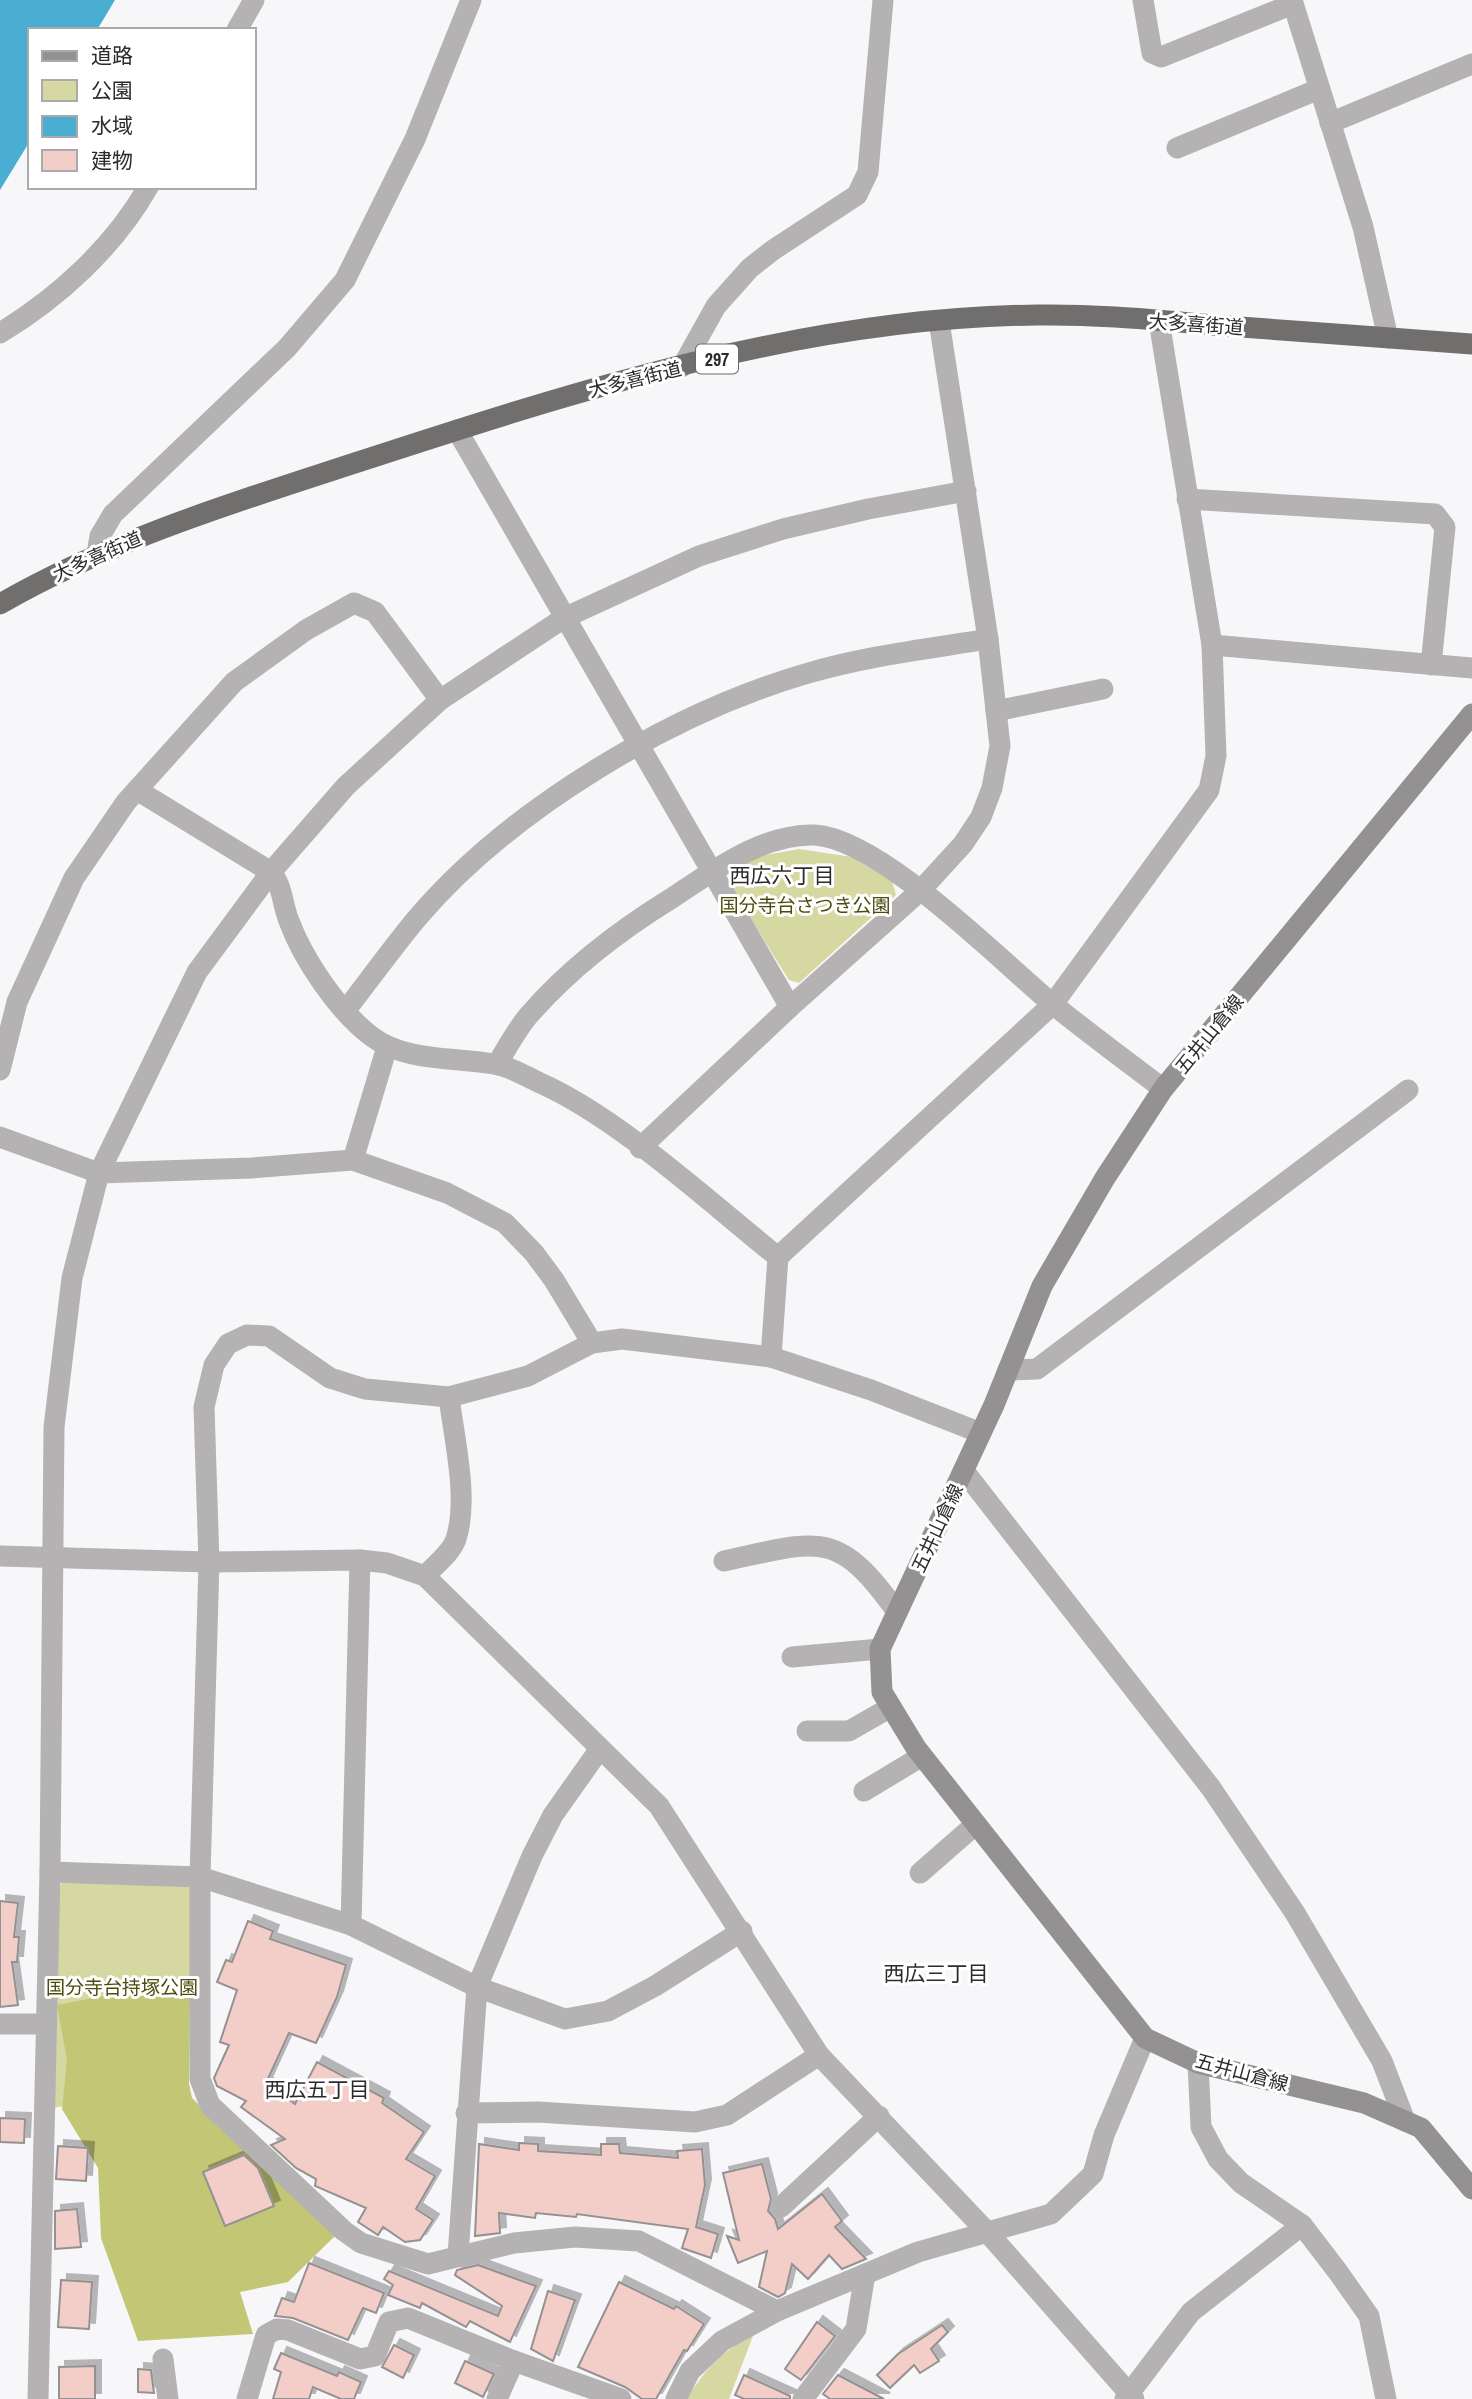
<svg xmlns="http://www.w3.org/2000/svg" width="1472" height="2399" font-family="'Archivo Narrow','Noto Sans JP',sans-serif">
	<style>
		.green { fill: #d5d8a1 }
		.forest { fill: #c3c775 }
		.water { fill: #4aaed2 }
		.building { fill: #f3cec9; stroke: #949191; stroke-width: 2; filter: url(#shadow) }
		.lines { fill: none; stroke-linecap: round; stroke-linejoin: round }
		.minor { stroke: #b4b2b2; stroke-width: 21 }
		.tertiary { stroke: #b4b2b2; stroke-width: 21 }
		.secondary { stroke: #939191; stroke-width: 21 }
		.trunk { stroke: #716e6e; stroke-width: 21 }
		.labels { text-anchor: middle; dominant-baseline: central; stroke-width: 6; stroke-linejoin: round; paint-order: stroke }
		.shield { fill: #fff; stroke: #6b6b6b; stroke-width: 2 }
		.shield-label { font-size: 18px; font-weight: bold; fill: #2b2b2c }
		.street-label { font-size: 19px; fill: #2b2b2c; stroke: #fff }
		.park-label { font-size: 19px; fill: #4a4c0c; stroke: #fff }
		.neighbourhood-label { font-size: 21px; fill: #2b2b2c; stroke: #fff }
	</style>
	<defs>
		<filter id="shadow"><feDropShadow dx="6" dy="-6" stdDeviation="0" flood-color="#0004"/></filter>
	</defs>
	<rect width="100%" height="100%" fill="#f7f7fa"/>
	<g class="green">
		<path d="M799 849 852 857 892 881 896 895 799 983 789 980 731 888 732 872 755 857Z"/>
		<path d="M64 1881 188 1885 191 1890 189 2084 53 2108 55 1890Z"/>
		<path d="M753 2336 729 2399H687C703 2371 724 2349 753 2336Z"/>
	</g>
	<path class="forest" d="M190 1979 189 2084 192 2098 335 2236 288 2282 240 2292 253 2334 138 2341 101 2238 98 2168 62 2109 67 2060 57 2005Z"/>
	<path class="water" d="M0 0H115L97 30H30V141L0 190Z"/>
	<g class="building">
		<path d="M0 1901 18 1903 14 1937H19L17 1962H12L18 2005 0 2007Z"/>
		<path d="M248 1921 273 1931 270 1939 346 1965 337 1997 316 2043 289 2033 266 2083 295 2104 317 2062 384 2098 382 2103 424 2132 406 2159 435 2176 416 2209 433 2220 420 2240 405 2242 383 2227 378 2235 358 2222 366 2208 315 2186 316 2179 296 2168 271 2145 285 2139 241 2107 246 2101 217 2086 214 2078 229 2045 220 2042 237 1990 217 1982 226 1960 232 1962Z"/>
		<path d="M0 2118 25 2119 24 2143 0 2142Z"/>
		<path d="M519 2143 538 2144V2151L601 2155V2144H619L620 2153 678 2158 677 2151 702 2149 705 2185 696 2227 718 2234 711 2258 682 2248 688 2229 577 2214 576 2217 536 2213 535 2218 499 2213 500 2233 475 2236 479 2144 519 2150Z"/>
		<path d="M58 2146 88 2148 86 2181 56 2179Z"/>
		<path d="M244 2155 258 2168 274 2206 225 2226 203 2172Z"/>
		<path d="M762 2164 771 2199 768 2211 775 2219 778 2229 822 2194 842 2221 835 2227 866 2259 842 2269 829 2255 808 2279 792 2264 785 2293 778 2297 759 2287 767 2251 738 2263 727 2236 739 2240 723 2173Z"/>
		<path d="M77 2209 81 2247 55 2249V2211Z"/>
		<path d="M309 2263 384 2293 376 2313 363 2308 348 2340 293 2318 275 2316 282 2298 294 2302Z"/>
		<path d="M478 2265 536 2286 510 2342 470 2321 466 2327 422 2303 420 2308 388 2295 393 2285 384 2279 389 2271 498 2316 502 2306 455 2275 457 2270Z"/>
		<path d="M61 2280 92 2282 89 2329 58 2327Z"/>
		<path d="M619 2282 674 2309 676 2306 704 2324 687 2351 684 2350 656 2399H642L625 2387 578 2367Z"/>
		<path d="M548 2291 575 2300 553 2361 531 2349Z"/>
		<path d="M817 2322 835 2336 801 2380 785 2369Z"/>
		<path d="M942 2325 948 2332 931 2349 939 2361 920 2373 914 2365 890 2388 877 2375 898 2354Z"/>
		<path d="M394 2345 414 2355 403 2378 382 2367Z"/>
		<path d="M281 2353 337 2376 339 2372 361 2382 354 2399H341L313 2387 309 2399H273L281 2372 274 2369Z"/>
		<path d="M465 2361 494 2374 483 2397 455 2383Z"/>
		<path d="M95 2366V2399H59V2367Z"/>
		<path d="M138 2369 151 2370 154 2393 138 2392Z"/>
		<path d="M744 2375 790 2396V2399H744L735 2395Z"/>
		<path d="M838 2375 884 2399H830L823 2394Z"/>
	</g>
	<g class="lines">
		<g class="minor">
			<path d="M1143 0 1152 53 1161 57 1293 4"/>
			<path d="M1292 0 1363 227 1388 338"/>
			<path d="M1330 123 1472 64"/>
			<path d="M1177 148 1319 89"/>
			<path d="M682 367 716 306 750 268 773 250 857 195 868 172 883 0"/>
			<path d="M457 430 790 1007"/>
			<path d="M1187 499 1435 514 1445 527 1431 665"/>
			<path d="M97 554 100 536 113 514 287 348 345 280 415 139 471 0"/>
			<path d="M1212 645 1472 668"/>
			<path d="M996 711 1103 689"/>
			<path d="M137 790 271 872C283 886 282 904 289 921 303 959 338 1011 371 1036 405 1062 454 1057 494 1064 509 1066 525 1076 538 1082 618 1117 709 1202 778 1257"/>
			<path d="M346 1010C370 979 393 947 418 917 511 809 669 714 805 674 865 656 927 649 988 639"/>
			<path d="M497 1064C507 1048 517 1029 529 1015 569 969 620 930 672 898 713 871 763 833 815 835 880 839 999 959 1050 1002 1087 1032 1125 1060 1163 1089"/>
			<path d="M0 1070 17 1002 74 878 126 802 234 682 306 630 354 603 375 612 440 700"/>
			<path d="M0 1137 99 1173 252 1168 353 1160 447 1193 505 1223 534 1253 554 1280 592 1343"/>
			<path d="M640 1148 790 1007 920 891 963 844 981 817 992 788 1000 746 988 639 939 321"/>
			<path d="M353 1160 387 1047"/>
			<path d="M771 1357 778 1257 1053 1004 1209 790 1216 756 1212 645 1159 321"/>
			<path d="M1008 1370 1037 1369 1408 1090"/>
			<path d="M964 1471 1211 1788 1295 1913 1382 2061 1405 2121"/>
			<path d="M0 1556 209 1562 360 1560 387 1563 425 1576 659 1806 819 2055 989 2234 1134 2399"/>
			<path d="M724 1561C818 1541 837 1527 897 1612"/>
			<path d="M425 1576C434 1566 452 1552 456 1539 469 1499 454 1438 449 1397"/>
			<path d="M792 1657 880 1649"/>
			<path d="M807 1731H849L891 1707"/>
			<path d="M864 1791 922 1756"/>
			<path d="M50 1872 200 1877 351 1925 477 1987 565 2019 608 2011 655 1986 742 1931"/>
			<path d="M920 1873 976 1824"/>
			<path d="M351 1925 360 1560"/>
			<path d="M0 2024H46"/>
			<path d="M1198 2063 1201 2127 1218 2159 1241 2183 1302 2225 1338 2272 1369 2316 1386 2399"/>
			<path d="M466 2113 538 2112 695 2122 727 2115 819 2055"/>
			<path d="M781 2207 879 2116"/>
			<path d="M458 2255 477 1987 532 1856 553 1815 599 1750"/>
			<path d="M777 2311 639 2241 575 2237 514 2243 428 2264 361 2243 344 2231 210 2105 200 2079V1877L209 1562 204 1407 214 1365 228 1344 247 1335 269 1336 330 1378 365 1389 449 1397 528 1376 592 1343 622 1339 771 1357 871 1390 981 1433"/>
			<path d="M163 2359 168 2399"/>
			<path d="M38 2399 50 1872 54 1427 72 1278 99 1173 197 972 271 872 346 786 440 700 564 618 699 556 783 529 868 509 966 491"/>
			<path d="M247 2399 266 2335 277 2329 288 2330 360 2359 375 2356 389 2322 408 2318 514 2361 621 2399"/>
			<path d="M497 2399 514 2361"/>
			<path d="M676 2399 690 2371 722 2341 777 2311 918 2252 1051 2214 1093 2174 1104 2135 1145 2038"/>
			<path d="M803 2399 856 2329 865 2274"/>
			<path d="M1125 2399 1191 2312 1302 2225"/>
		</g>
		<g class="tertiary">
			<path d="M237 30 254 0"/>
			<path d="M0 333C58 298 114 247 148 187"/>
		</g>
		<path class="secondary" d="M1472 714 1163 1089 1105 1178 1042 1286 994 1405 880 1649 882 1692 916 1748 1145 2038 1198 2063 1364 2103 1421 2128 1472 2189"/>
		<path class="trunk" d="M0 604C113 539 238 501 361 461 579 390 806 317 1038 315 1096 314 1155 320 1213 325 1299 331 1386 338 1472 344"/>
	</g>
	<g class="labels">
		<rect class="shield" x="696" y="344.5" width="42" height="29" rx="5"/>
		<g class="shield-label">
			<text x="717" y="359">297</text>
		</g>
		<g class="street-label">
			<text transform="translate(1196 324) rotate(4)">大多喜街道</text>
			<text transform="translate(635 379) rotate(-14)">大多喜街道</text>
			<text transform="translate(97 556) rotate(-24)">大多喜街道</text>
			<text transform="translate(1209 1034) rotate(-51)">五井山倉線</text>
			<text transform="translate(937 1528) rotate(-65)">五井山倉線</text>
			<text transform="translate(1242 2072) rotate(15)">五井山倉線</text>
		</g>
		<g class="park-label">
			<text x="805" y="905">国分寺台さつき公園</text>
			<text x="122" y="1987">国分寺台持塚公園</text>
		</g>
		<g class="neighbourhood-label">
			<text x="782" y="875">西広六丁目</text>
			<text x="936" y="1973">西広三丁目</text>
			<text x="317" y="2089">西広五丁目</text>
		</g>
	</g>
	<rect x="28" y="28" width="228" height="161" fill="#ffffff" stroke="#aaaaab" stroke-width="2"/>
	<rect x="42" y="51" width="35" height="10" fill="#939191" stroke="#aaaaab" stroke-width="2"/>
	<text x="91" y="63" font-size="21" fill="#2b2b2c">道路</text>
	<rect x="42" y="80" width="35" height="21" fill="#d5d8a1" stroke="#aaaaab" stroke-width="2"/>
	<text x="91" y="98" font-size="21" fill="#2b2b2c">公園</text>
	<rect x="42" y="116" width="35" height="21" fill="#4aaed2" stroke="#aaaaab" stroke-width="2"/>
	<text x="91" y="133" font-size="21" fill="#2b2b2c">水域</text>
	<rect x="42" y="150" width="35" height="21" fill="#f3cec9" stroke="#aaaaab" stroke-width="2"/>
	<text x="91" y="168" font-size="21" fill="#2b2b2c">建物</text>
</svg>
